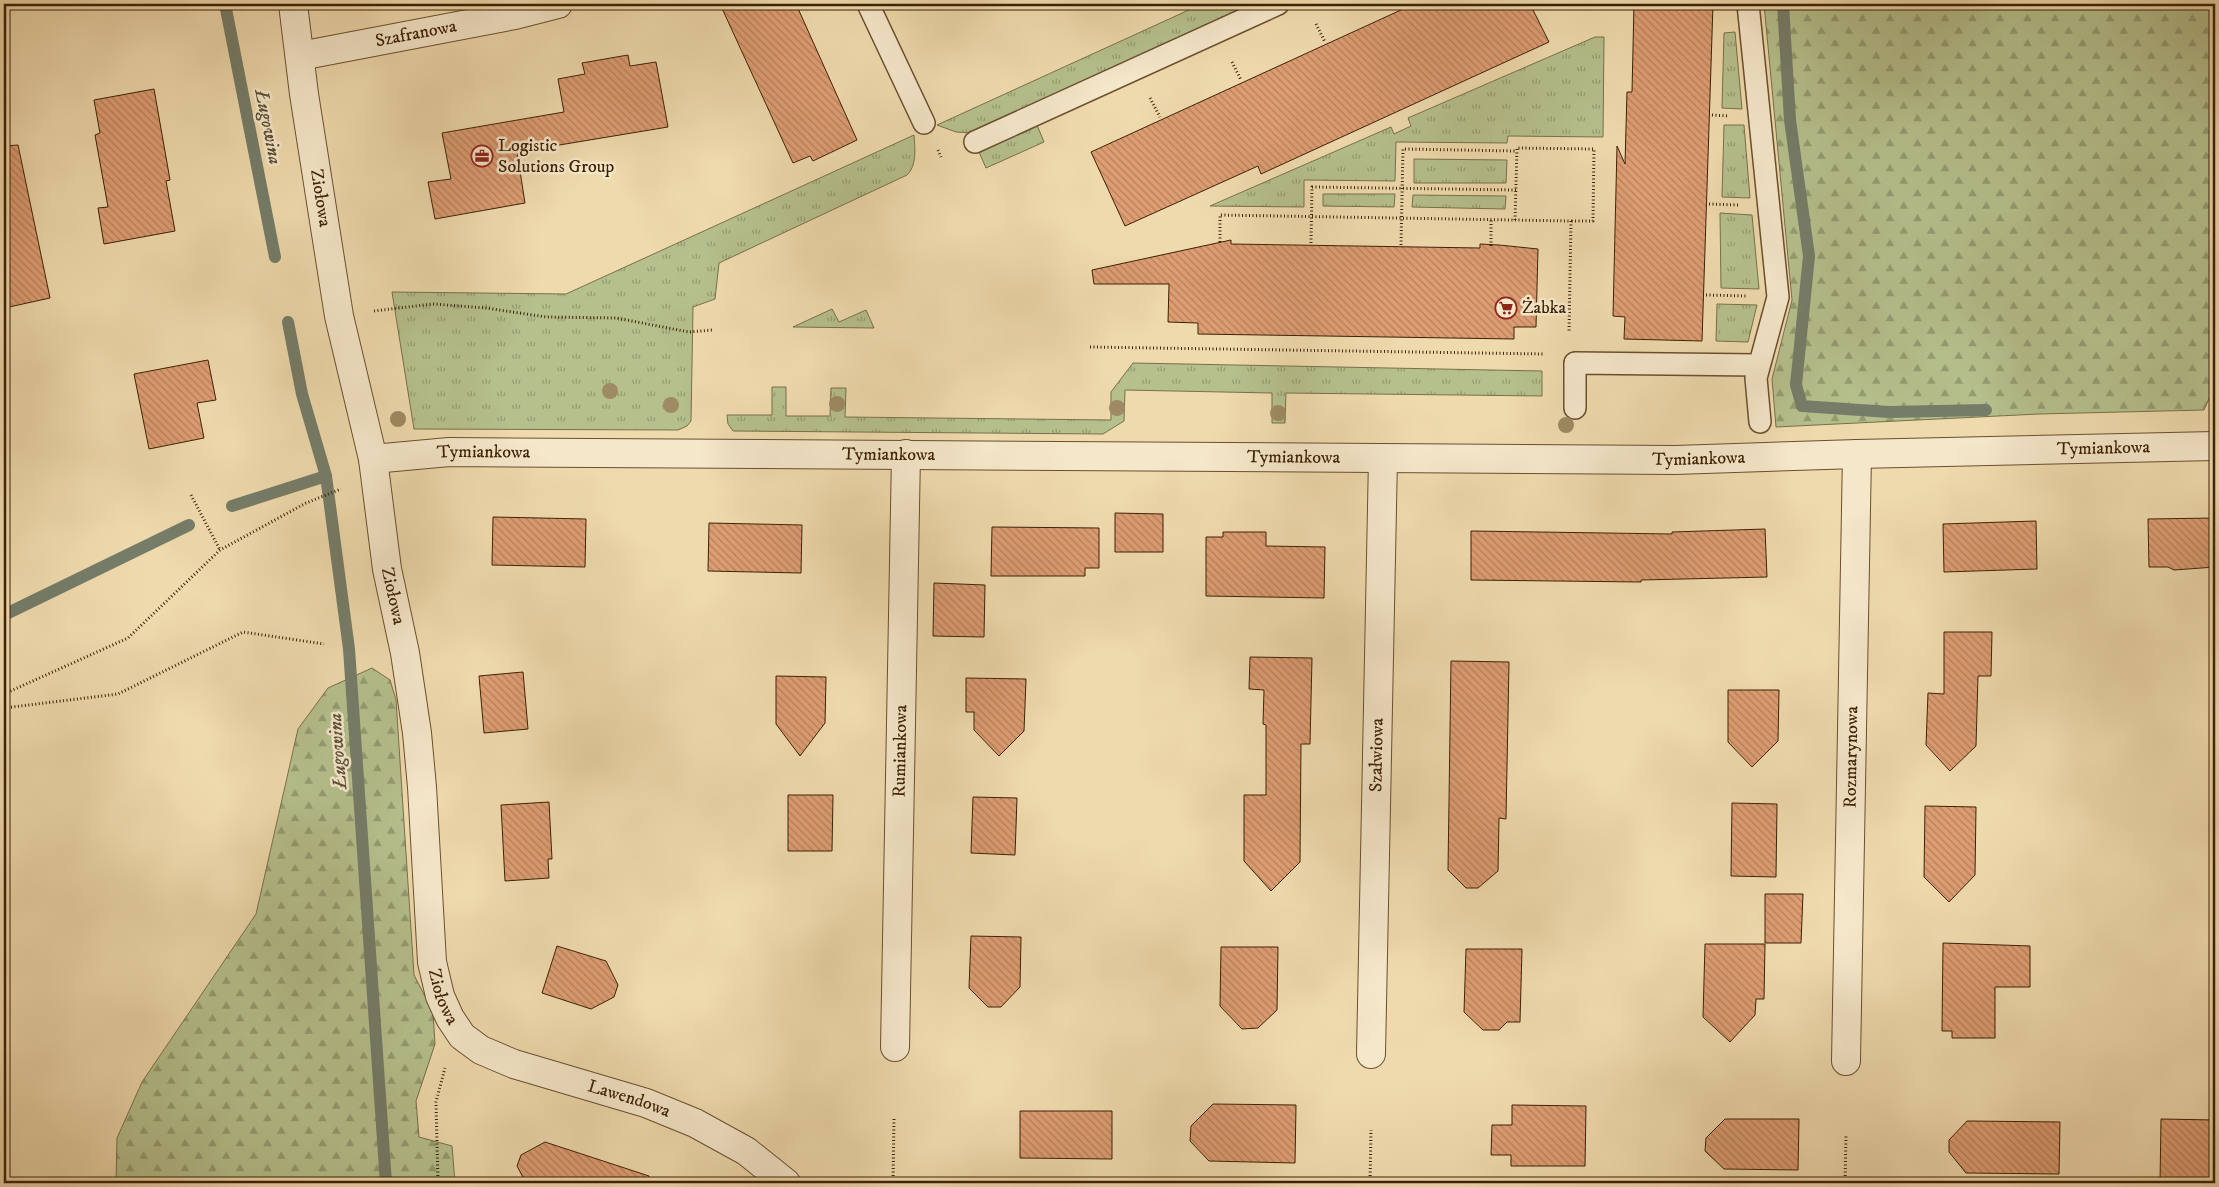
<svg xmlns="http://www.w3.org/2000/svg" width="2219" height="1187" font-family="'IM FELL DW Pica',serif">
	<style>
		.grass { fill: url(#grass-tufts); stroke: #797049 }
		.forest { fill: url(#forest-firs); stroke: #797049 }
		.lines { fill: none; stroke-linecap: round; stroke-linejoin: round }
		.stream { stroke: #757d69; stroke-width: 12 }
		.building { fill: url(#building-back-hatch); stroke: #3d2105 }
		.lane-casing { stroke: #6a4f2f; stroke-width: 24 }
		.street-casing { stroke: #6a4f2f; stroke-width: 30 }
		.path { stroke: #3d2105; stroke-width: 3; stroke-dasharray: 1 2.5; stroke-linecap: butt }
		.lane { stroke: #f5e7ca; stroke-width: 21 }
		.street { stroke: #f5e7ca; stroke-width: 28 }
		.tree { fill: #9e8a63 }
		.labels { text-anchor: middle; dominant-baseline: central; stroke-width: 5; stroke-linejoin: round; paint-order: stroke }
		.street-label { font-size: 18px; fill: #3d2105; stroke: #f5e7ca }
		.poi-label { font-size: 18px; fill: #3d2105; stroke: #f5e7ca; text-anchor: start }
		.water-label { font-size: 19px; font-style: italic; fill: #594f37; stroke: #f5e7ca }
	</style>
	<defs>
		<pattern id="grass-tufts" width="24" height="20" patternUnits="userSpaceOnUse" patternTransform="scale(1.25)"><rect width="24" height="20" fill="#b5c08d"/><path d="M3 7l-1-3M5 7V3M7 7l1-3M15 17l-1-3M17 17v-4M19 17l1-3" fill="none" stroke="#949c71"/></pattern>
		<pattern id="forest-firs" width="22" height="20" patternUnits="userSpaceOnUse" patternTransform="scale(1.25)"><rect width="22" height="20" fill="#b5c08d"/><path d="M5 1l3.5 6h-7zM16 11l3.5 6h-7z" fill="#949c71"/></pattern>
		<pattern id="building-back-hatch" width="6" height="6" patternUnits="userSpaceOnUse" patternTransform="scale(1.25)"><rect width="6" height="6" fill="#de9d73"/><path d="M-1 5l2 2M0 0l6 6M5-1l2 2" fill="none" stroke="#b5805c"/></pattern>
	</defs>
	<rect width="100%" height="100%" fill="#efdaad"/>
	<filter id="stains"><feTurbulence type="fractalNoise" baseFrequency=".004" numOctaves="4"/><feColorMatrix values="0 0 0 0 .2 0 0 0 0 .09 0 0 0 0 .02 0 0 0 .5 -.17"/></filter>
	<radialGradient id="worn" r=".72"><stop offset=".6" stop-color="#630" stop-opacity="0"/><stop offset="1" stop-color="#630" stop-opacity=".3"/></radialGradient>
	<g class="grass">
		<path d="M1202 4H1253L971 133 956 132 937 125Z"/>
		<path d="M1735 32 1742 109 1722 108 1724 33Z"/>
		<path d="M1595 37H1604L1603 137 1508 136 1507 143 1396 142 1395 181 1304 180V207L1210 206 1391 127 1394 134 1411 126 1408 118Z"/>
		<path d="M1037 125 1044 142 986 168 979 152Z"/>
		<path d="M1724 125H1744L1750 198 1722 197Z"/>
		<path d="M914 135C915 148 917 166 907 175L719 263 715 299 693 307 691 421 687 426 678 430 414 429 392 292 566 294Z"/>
		<path d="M1414 159 1507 160 1506 183H1414Z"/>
		<path d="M1323 194H1395L1394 207 1323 206Z"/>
		<path d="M1413 195 1506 196 1505 209 1412 207Z"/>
		<path d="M1720 213 1752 215 1759 289 1721 288Z"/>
		<path d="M1717 304 1757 305 1748 342 1716 341Z"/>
		<path d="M832 309 839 322 866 310 874 328 793 327Z"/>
		<path d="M1133 363 1542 371V396L1286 393 1285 423H1272V393L1125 390 1124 421 1103 434 733 431 728 424 727 415H772V387H786V416H830L831 388H846L845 417 1111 420V392Z"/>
	</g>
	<g class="forest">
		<path d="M1764 4H2215V385L2204 410 2039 414 1776 427 1772 379 1792 300Z"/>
		<path d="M372 668 390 680 396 700 414 975 433 1012 435 1044 416 1101 419 1137 452 1146 455 1183H116L117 1138 142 1082 256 914 298 729 328 688Z"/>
	</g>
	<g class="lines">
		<g class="stream">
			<path d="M225 4 275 257"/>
			<path d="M1783 4 1790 120 1809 256 1796 385 1802 406 1889 412 1986 410"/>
			<path d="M288 322 302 394 326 476 349 649 386 1183"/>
			<path d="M232 506 326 476"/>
			<path d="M4 615 189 525"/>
		</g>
	</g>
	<g class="building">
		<path d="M720 4H796L857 140 813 161 810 156 793 163Z"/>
		<path d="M1414 4H1530L1549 42 1261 174 1258 166 1125 226 1091 152Z"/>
		<path d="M1634 4H1713L1702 341 1624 339 1625 317 1613 316 1617 146 1625 164 1627 92H1632Z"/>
		<path d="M628 55 630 66 656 62 668 127 517 152 525 203 435 219 428 182 451 179 442 133 564 112 558 79 585 74 582 63Z"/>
		<path d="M154 89 170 180 166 181 175 231 104 244 98 208 108 207 95 135 100 133 94 100Z"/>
		<path d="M18 145 50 298 9 307 4 280V146Z"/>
		<path d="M1231 240V244L1480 248V244L1499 245 1538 249 1536 327H1514V339L1198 334V323L1168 322 1169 284H1094L1092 270Z"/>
		<path d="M208 360 216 400 197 403 204 438 149 449 134 374Z"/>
		<path d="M1115 513 1163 514V552H1115Z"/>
		<path d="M493 517 586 519 585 567 492 565Z"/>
		<path d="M2215 518V567L2174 570 2168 567H2149L2148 519Z"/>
		<path d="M2036 521 2037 569 1944 572 1943 524Z"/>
		<path d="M709 523 802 525 801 573 708 571Z"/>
		<path d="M992 527 1099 528V568H1085V576H991Z"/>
		<path d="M1765 529 1767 577 1641 580V582L1471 580V531L1672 534V532Z"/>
		<path d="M1223 532H1266V546L1325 547 1324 598 1206 596V537H1223Z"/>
		<path d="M934 583 985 585 984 637 933 636Z"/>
		<path d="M1944 632H1992L1991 676H1978L1976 746 1950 771 1926 745 1928 693 1944 694Z"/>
		<path d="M1250 657 1312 658 1310 744H1301L1300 862 1271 891 1244 861V795H1266V725L1263 724 1264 690 1249 689Z"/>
		<path d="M1451 661 1509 662 1506 819 1499 818 1498 871 1478 888H1466L1448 870Z"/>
		<path d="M523 672 528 729 484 733 479 676Z"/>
		<path d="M776 676 826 677 825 723 800 756 776 724Z"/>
		<path d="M966 678 1026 679 1024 731 999 756 974 730V712H966Z"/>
		<path d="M1728 690H1779L1778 741 1752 767 1728 742Z"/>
		<path d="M788 795H833L832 851H788Z"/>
		<path d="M973 797 1017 798 1015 855 971 853Z"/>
		<path d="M549 802 552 859H548L549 878 505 881 501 805Z"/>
		<path d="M1732 803 1777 804 1776 877 1731 876Z"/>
		<path d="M1925 806 1976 807 1975 875 1949 902 1924 877Z"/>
		<path d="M1765 894H1803L1801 943H1765Z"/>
		<path d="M971 936 1021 937 1020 987 1001 1007H988L969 988Z"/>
		<path d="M1943 943 2030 946V987H1995V1038H1952V1031H1942Z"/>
		<path d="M1705 944H1765L1764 999H1756L1755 1015 1730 1042 1703 1017Z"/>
		<path d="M557 946 606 961 618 985 614 997 591 1009 542 993Z"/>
		<path d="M1221 947H1278L1277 1010 1258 1028 1242 1029 1220 1006Z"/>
		<path d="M1466 949H1522L1520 1022H1507L1499 1030H1483L1464 1012Z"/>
		<path d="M1213 1104 1296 1105 1295 1163 1209 1161 1190 1141 1191 1126Z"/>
		<path d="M1512 1105 1586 1106 1585 1166H1511V1155H1491L1492 1125H1512Z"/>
		<path d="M1020 1111H1112V1159L1020 1158Z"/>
		<path d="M1725 1119H1799L1798 1170 1724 1169 1705 1151 1706 1138Z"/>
		<path d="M2161 1119 2215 1120V1183H2160Z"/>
		<path d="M1967 1121 2060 1122 2059 1174 1966 1173 1949 1152V1140Z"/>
		<path d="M545 1142 649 1176 648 1183H526L517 1166 521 1155Z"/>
	</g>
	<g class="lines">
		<g class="lane-casing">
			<g id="lane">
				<path d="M868 4 924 123"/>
				<path d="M1748 4 1778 297 1756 378 1760 422"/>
				<path d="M975 142 1278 4"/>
				<path d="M1575 408V363L1759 365"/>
			</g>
		</g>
		<g class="street-casing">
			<g id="street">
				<path id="s1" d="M293 4 304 94 339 316 373 459 387 569 405 653 417 733 422 787 432 962 440 996 450 1018 462 1036 481 1050 514 1064 646 1103 695 1123 746 1151 786 1183"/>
				<path id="s2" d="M300 56 515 15 558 4"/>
				<path id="s3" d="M373 459 449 452 1675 460 1857 454 2215 446"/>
				<path id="s4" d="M895 1047 906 454"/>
				<path id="s5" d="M1371 1054 1383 458"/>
				<path id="s6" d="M1846 1061 1857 454"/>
			</g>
		</g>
		<g class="path">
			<path d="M1406 4V5"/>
			<path d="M1316 24 1325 42"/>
			<path d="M1232 62 1241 80"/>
			<path d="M1150 98 1160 117"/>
			<path d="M1712 115 1729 116"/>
			<path d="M938 150 941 157"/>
			<path d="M1709 204 1738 205"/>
			<path d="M1515 220 1517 148 1594 149 1593 221H1571"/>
			<path d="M1220 242V215L1571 221 1569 333"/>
			<path d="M1311 243 1312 187 1516 190"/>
			<path d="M1401 245 1403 149 1516 151"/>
			<path d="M1491 246V220"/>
			<path d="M1706 295 1746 296"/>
			<path d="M374 311 433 304 486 308 546 317 616 318 689 332 712 330"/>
			<path d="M1090 347 1544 354"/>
			<path d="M191 495 220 550"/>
			<path d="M4 694 128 638 220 550 306 503 341 489"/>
			<path d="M4 708 118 694 243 632 324 644"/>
			<path d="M438 1183 436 1102 445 1068"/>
			<path d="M893 1183 894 1117"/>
			<path d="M1370 1183 1371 1130"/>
			<path d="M1845 1183 1846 1135"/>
		</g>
		<use href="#lane" class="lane"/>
		<use href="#street" class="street"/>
	</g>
	<g class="tree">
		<circle cx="610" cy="391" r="8"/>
		<circle cx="837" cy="404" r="8"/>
		<circle cx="671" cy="405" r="8"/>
		<circle cx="1117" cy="408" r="8"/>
		<circle cx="1278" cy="413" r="8"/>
		<circle cx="398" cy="419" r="8"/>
		<circle cx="1566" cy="425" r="8"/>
	</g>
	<defs>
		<g id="office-ring" transform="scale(1.125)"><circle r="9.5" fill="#f5e7ca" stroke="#8f2418" stroke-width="1.5"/><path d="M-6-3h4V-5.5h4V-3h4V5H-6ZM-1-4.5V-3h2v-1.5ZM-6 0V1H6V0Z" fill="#8f2418"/></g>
		<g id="supermarket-ring" transform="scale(1.125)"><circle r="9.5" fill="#f5e7ca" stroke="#8f2418" stroke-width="1.5"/><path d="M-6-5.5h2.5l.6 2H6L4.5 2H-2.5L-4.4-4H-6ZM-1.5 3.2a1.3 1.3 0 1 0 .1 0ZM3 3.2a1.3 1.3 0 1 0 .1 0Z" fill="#8f2418"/></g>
	</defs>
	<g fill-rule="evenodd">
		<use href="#office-ring" x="482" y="156"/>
		<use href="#supermarket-ring" x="1506" y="308"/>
	</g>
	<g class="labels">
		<g class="street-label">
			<text stroke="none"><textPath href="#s2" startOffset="118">Szafranowa</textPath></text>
			<text stroke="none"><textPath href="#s1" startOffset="196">Ziołowa</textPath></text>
			<text stroke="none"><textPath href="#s3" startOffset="1731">Tymiankowa</textPath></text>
			<text stroke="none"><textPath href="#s3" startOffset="111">Tymiankowa</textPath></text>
			<text stroke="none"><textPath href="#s3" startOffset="516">Tymiankowa</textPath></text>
			<text stroke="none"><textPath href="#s3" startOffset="921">Tymiankowa</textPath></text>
			<text stroke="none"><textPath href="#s3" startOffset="1326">Tymiankowa</textPath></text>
			<text stroke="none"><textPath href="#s1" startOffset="601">Ziołowa</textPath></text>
			<text stroke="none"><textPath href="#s4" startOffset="296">Rumiankowa</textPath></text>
			<text stroke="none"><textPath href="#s5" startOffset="299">Szałwiowa</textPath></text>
			<text stroke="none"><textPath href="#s6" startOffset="304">Rozmarynowa</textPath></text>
			<text stroke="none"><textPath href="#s1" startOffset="1006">Ziołowa</textPath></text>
			<text stroke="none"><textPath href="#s1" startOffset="1230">Lawendowa</textPath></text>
		</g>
		<g class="poi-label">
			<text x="498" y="146">Logistic<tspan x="498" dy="21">Solutions Group</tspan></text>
			<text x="1522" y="308">Żabka</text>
		</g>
		<g class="water-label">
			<text transform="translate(268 127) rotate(79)">Ługowina</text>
			<text transform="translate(338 751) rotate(-94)">Ługowina</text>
		</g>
	</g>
	<rect width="2219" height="1187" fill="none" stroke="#efdaad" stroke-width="20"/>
	<rect x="5" y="5" width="2209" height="1177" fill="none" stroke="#3d2105" stroke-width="2.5"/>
	<rect x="10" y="10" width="2199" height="1167" fill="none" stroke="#3d2105"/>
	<rect width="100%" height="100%" filter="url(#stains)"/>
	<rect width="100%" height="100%" fill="url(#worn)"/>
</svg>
